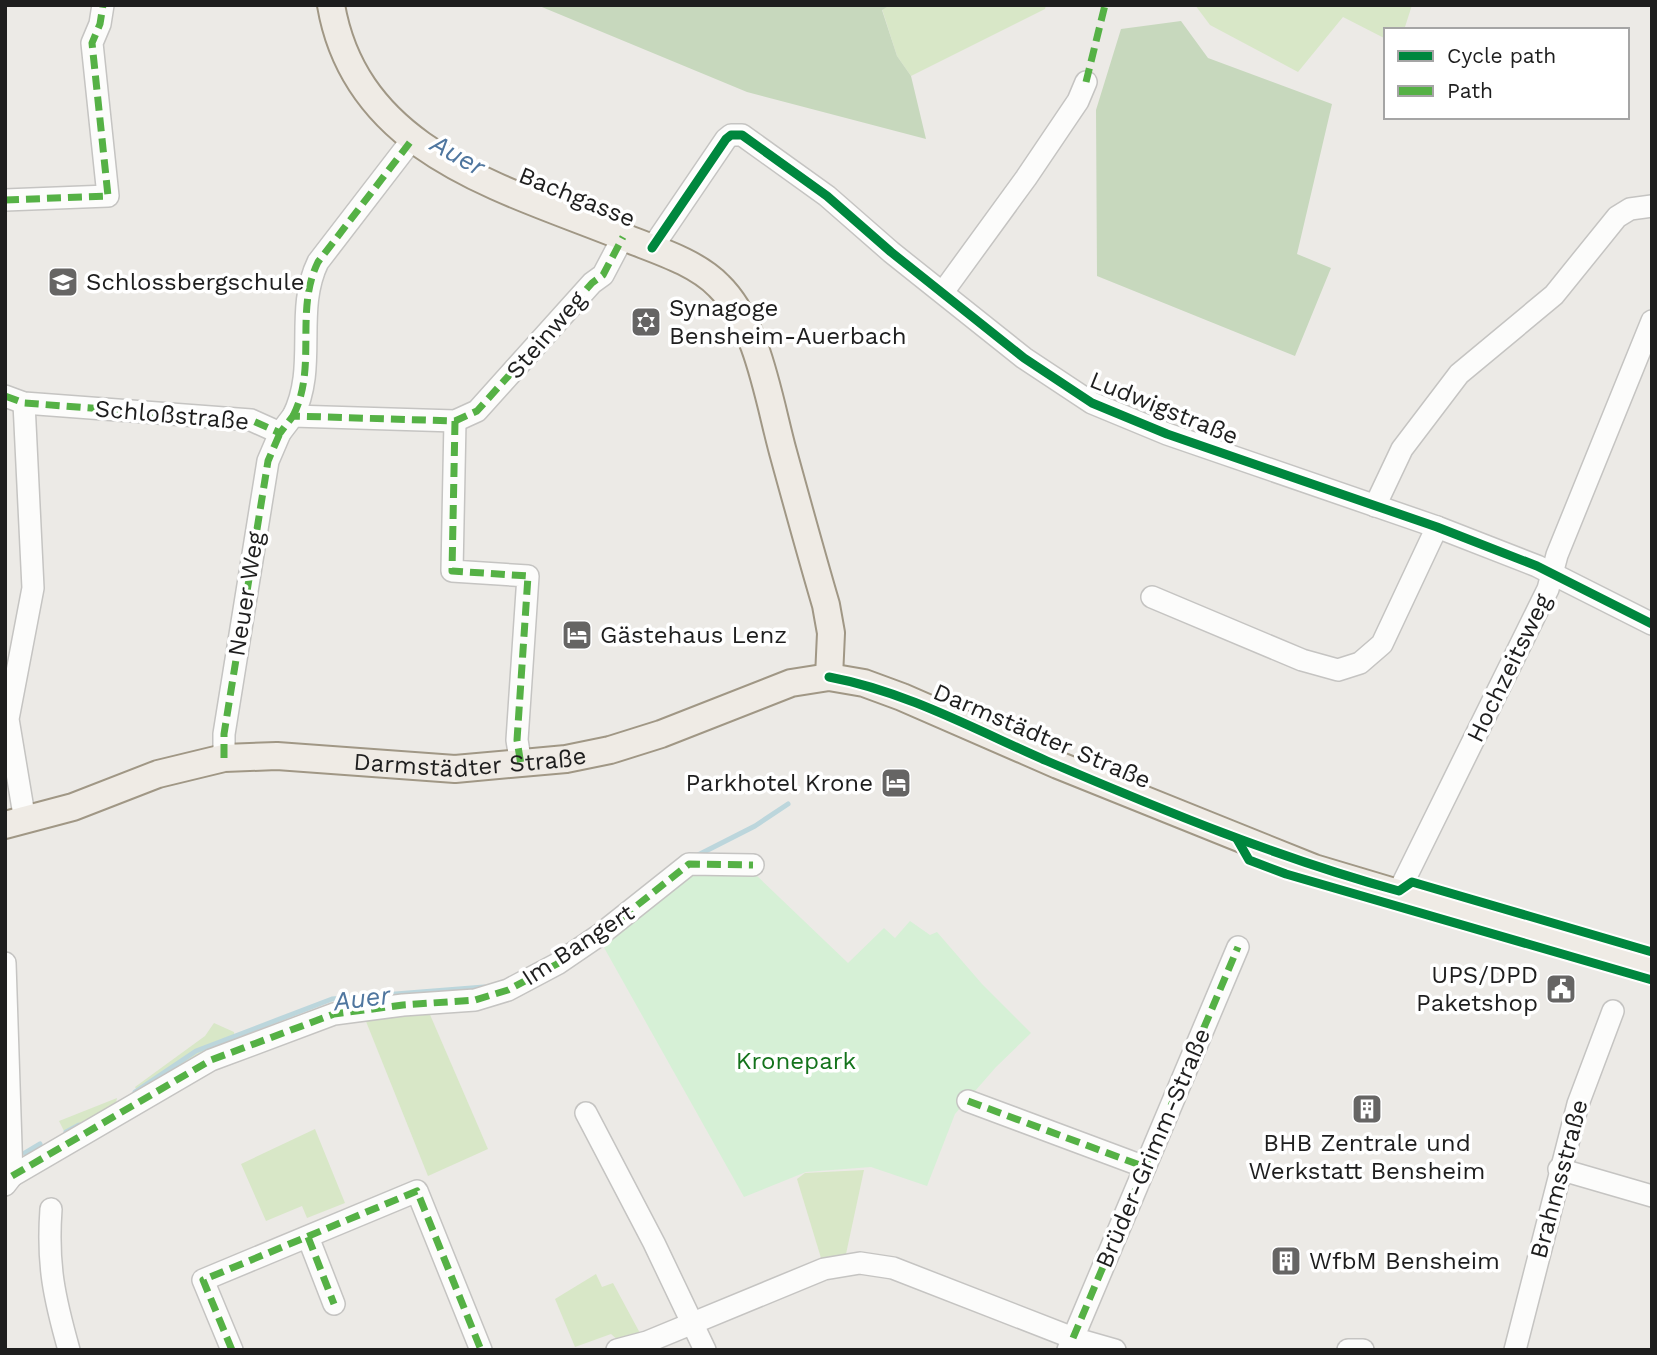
<svg xmlns="http://www.w3.org/2000/svg" width="1657" height="1355" font-family="'Work Sans',sans-serif">
	<style>
		.grass { fill: #d8e7c7 }
		.forest { fill: #c7d8bd }
		.park { fill: #d6f0d6 }
		.lines { fill: none; stroke-linecap: round; stroke-linejoin: round }
		.stream { stroke: #bcd6dc; stroke-width: 5 }
		.minor-casing { stroke: #c5c4c2; stroke-width: 24 }
		.major-casing { stroke: #a09785; stroke-width: 30 }
		.minor { stroke: #fcfcfb; stroke-width: 21 }
		.major { stroke: #efebe5; stroke-width: 26 }
		.quiet { stroke: #55b145; stroke-width: 7; stroke-dasharray: 14 7; stroke-linecap: butt }
		.cycleway-casing { stroke: #fff; stroke-width: 13 }
		.cycleway { stroke: #00873e; stroke-width: 9 }
		.labels { text-anchor: middle; dominant-baseline: central; stroke-width: 7; stroke-linejoin: round; paint-order: stroke }
		.street-label { font-size: 24px; fill: #1e1e1e; stroke: #fff }
		.poi-label { font-size: 24px; fill: #1e1e1e; stroke: #fff; text-anchor: start }
		.park-label { font-size: 24px; fill: #14731c; stroke: #fff }
		.water-label { font-size: 26px; font-style: italic; fill: #4f769f; stroke: #fff }
	</style>
	<rect width="100%" height="100%" fill="#eceae6"/>
	<g class="grass">
		<path d="M890 5H1046L1045 9 911 76 897 56 882 9Z"/>
		<path d="M1195 5H1412L1404 30H1386V39L1343 17 1298 72 1210 25Z"/>
		<path d="M428 1010 488 1149 428 1176 363 1014Z"/>
		<path d="M214 1023 234 1032 235 1041 140 1095 135 1087 205 1036Z"/>
		<path d="M117 1098 114 1112 67 1137 59 1121Z"/>
		<path d="M315 1129 345 1203 307 1218 302 1206 266 1221 241 1164Z"/>
		<path d="M864 1170 846 1254 821 1258 797 1179 805 1173Z"/>
		<path d="M596 1274 602 1287 613 1283 641 1335 620 1342 611 1334 575 1347 555 1299Z"/>
	</g>
	<g class="forest">
		<path d="M537 5H890L882 10 897 56 911 76 926 139 747 92Z"/>
		<path d="M1181 21 1208 58 1332 104 1297 254 1331 268 1295 356 1097 276 1096 110 1121 29Z"/>
	</g>
	<path class="park" d="M688 870 754 873 848 963 884 928 895 938 910 921 930 935 937 932 982 984 1031 1033 996 1067 955 1114 927 1186 871 1167 806 1172 744 1197 602 944Z"/>
	<g class="lines">
		<g class="stream">
			<path d="M696 856 755 826 788 804"/>
			<path d="M135 1092 196 1051 332 999 484 987"/>
			<path d="M66 1132 79 1125"/>
			<path d="M25 1153 40 1144"/>
		</g>
		<g class="minor-casing">
			<g id="minor">
				<path d="M5 200 108 196 92 43 100 24 103 5"/>
				<path d="M652 248 726 139 731 135H742L827 196 891 252 1024 358 1092 403 1167 434 1437 527 1537 566 1652 624"/>
				<path d="M943 292 1026 178 1078 101 1086 82"/>
				<path d="M5 396 24 403 251 420 280 433 293 416 455 421 477 411 592 283 603 275 623 237"/>
				<path d="M24 403 33 588 8 719 25 821"/>
				<path d="M293 416C318 367 294 311 318 262L411 141"/>
				<path d="M455 421 452 571 528 576 517 740 521 765"/>
				<path d="M1375 506 1402 449 1459 374 1554 295 1617 217 1630 209 1652 206"/>
				<path d="M1152 597 1302 660 1338 670 1360 663 1382 644 1437 527"/>
				<path d="M224 758V734L268 461 280 433"/>
				<path d="M1399 891 1548 589 1557 555 1652 321"/>
				<path d="M5 963 12 1176 5 1185"/>
				<path d="M968 1101 1145 1167"/>
				<path d="M586 1113 654 1243 705 1350"/>
				<path d="M1559 1169 1652 1196"/>
				<path d="M12 1176 211 1060 334 1014 403 1005 475 1000 508 990 557 964 601 934 689 864 753 865"/>
				<path d="M51 1209C47 1264 54 1297 69 1350"/>
				<path d="M308 1237 334 1304"/>
				<path d="M232 1350 203 1280 417 1191 481 1350"/>
				<path d="M617 1350 647 1342 824 1269 860 1263 893 1268 1073 1338 1115 1350"/>
				<path d="M1068 1350 1238 947"/>
				<path d="M1348 1350H1363"/>
				<path d="M1515 1350 1578 1104 1613 1011"/>
			</g>
		</g>
		<g class="major-casing">
			<g id="major">
				<path d="M331 5C357 156 510 190 631 240 659 251 697 263 719 286 758 324 769 401 783 452 797 503 811 554 826 605L831 633 829 677"/>
				<path id="s1" d="M5 825 73 807 158 774 224 758 277 756 455 769 566 759 610 750 661 734 791 683 829 677 864 683 902 697 1058 765 1314 868 1652 969"/>
			</g>
		</g>
		<use href="#minor" class="minor"/>
		<use href="#major" class="major"/>
		<g class="quiet">
			<path d="M1086 82 1105 5"/>
			<path d="M5 200 108 196 92 43 100 24 103 5"/>
			<path d="M5 396 24 403 251 420 280 433 293 416 455 421 477 411 592 283 603 275 623 237"/>
			<path d="M293 416C318 367 294 311 318 262L411 141"/>
			<path d="M455 421 452 571 528 576 517 740 521 765"/>
			<path d="M224 758V734L268 461 280 433"/>
			<path d="M968 1101 1145 1167"/>
			<path d="M12 1176 211 1060 334 1014 403 1005 475 1000 508 990 557 964 601 934 689 864 753 865"/>
			<path d="M308 1237 334 1304"/>
			<path d="M1073 1338 1238 947"/>
			<path d="M232 1350 203 1280 417 1191 481 1350"/>
		</g>
		<g class="cycleway-casing">
			<g id="cycleway">
				<path d="M652 248 726 139 731 135H742L827 196 891 252 1024 358 1092 403 1167 434 1437 527 1537 566 1652 624"/>
				<path d="M829 677C905 691 976 730 1047 761 1162 810 1278 858 1399 891L1412 882 1652 952"/>
				<path d="M1237 839 1249 860 1286 874 1652 980"/>
			</g>
		</g>
		<use href="#cycleway" class="cycleway"/>
	</g>
	<defs>
		<g id="school-square" transform="scale(1.575)"><rect x="-9" y="-9" width="18" height="18" rx="4" fill="#666564" stroke="#fff"/><path d="M0-5L7-2L0 1L-7-2ZM-4 1L0 2.5L4 1V4Q0 6-4 4Z" fill="#fff"/></g>
		<g id="synagogue-square" transform="scale(1.575)"><rect x="-9" y="-9" width="18" height="18" rx="4" fill="#666564" stroke="#fff"/><path d="M0-6.5L5.6 3.2H-5.6ZM0 6.5L5.6-3.2H-5.6Z" fill="#fff"/></g>
		<g id="hotel-square" transform="scale(1.575)"><rect x="-9" y="-9" width="18" height="18" rx="4" fill="#666564" stroke="#fff"/><path d="M-6-4.5h1.5V1H6V5H4.5V3h-9V5H-6ZM-4 0a1.8 1.8 0 1 1 3.6 0ZM.5 0V-2.5h3Q6-2.5 6 0Z" fill="#fff"/></g>
		<g id="civic-square" transform="scale(1.575)"><rect x="-9" y="-9" width="18" height="18" rx="4" fill="#666564" stroke="#fff"/><path d="M-.6-6.5H3V-4.5H.6V-3L4-1V1h2V6H-6V1h2V-1L-.6-3ZM-1.2 2.5V6h2.4V2.5Z" fill="#fff"/></g>
		<g id="building-square" transform="scale(1.575)"><rect x="-9" y="-9" width="18" height="18" rx="4" fill="#666564" stroke="#fff"/><path d="M-4-6H4V6H1V3H-1V6H-4ZM-2.5-4.3h1.7v1.8h-1.7ZM.8-4.3h1.7v1.8H.8ZM-2.5-1h1.7V.8h-1.7ZM.8-1h1.7V.8H.8Z" fill="#fff"/></g>
	</defs>
	<g fill-rule="evenodd">
		<use href="#school-square" x="63" y="282"/>
		<use href="#synagogue-square" x="646" y="322"/>
		<use href="#hotel-square" x="577" y="635"/>
		<use href="#hotel-square" x="896" y="783"/>
		<use href="#civic-square" x="1561" y="989"/>
		<use href="#building-square" x="1367" y="1109"/>
		<use href="#building-square" x="1286" y="1261"/>
	</g>
	<g class="labels">
		<g class="street-label">
			<text transform="translate(577 197) rotate(22)">Bachgasse</text>
			<text transform="translate(546 335) rotate(-49)">Steinweg</text>
			<text transform="translate(1164 408) rotate(22)">Ludwigstraße</text>
			<text transform="translate(172 415) rotate(5)">Schloßstraße</text>
			<text transform="translate(246 594) rotate(-81)">Neuer Weg</text>
			<text transform="translate(1509 668) rotate(-64)">Hochzeitsweg</text>
			<text transform="translate(1042 736) rotate(23)">Darmstädter Straße</text>
			<text stroke="none"><textPath href="#s1" startOffset="476">Darmstädter Straße</textPath></text>
			<text transform="translate(578 945) rotate(-33)">Im Bangert</text>
			<text transform="translate(1153 1148) rotate(-67)">Brüder-Grimm-Straße</text>
			<text transform="translate(1559 1179) rotate(-75)">Brahmsstraße</text>
		</g>
		<g class="poi-label">
			<text x="86" y="282">Schlossbergschule</text>
			<text x="669" y="308">Synagoge<tspan x="669" dy="28">Bensheim-Auerbach</tspan></text>
			<text x="600" y="635">Gästehaus Lenz</text>
			<text x="873" y="783" text-anchor="end">Parkhotel Krone</text>
			<text x="1538" y="975" text-anchor="end">UPS/DPD<tspan x="1538" dy="28">Paketshop</tspan></text>
			<text x="1367" y="1143" text-anchor="middle">BHB Zentrale und<tspan x="1367" dy="28">Werkstatt Bensheim</tspan></text>
			<text x="1309" y="1261">WfbM Bensheim</text>
		</g>
		<g class="park-label">
			<text x="796" y="1061">Kronepark</text>
		</g>
		<g class="water-label">
			<text transform="translate(458 155) rotate(29)">Auer</text>
			<text transform="translate(362 998) rotate(-7)">Auer</text>
		</g>
	</g>
	<rect width="1657" height="1355" fill="none" stroke="#1e1e1e" stroke-width="14"/>
	<rect x="1384" y="28" width="245" height="91" fill="#ffffff" stroke="#a5a5a5" stroke-width="2"/>
	<rect x="1398" y="51" width="35" height="10" fill="#00873e" stroke="#a5a5a5" stroke-width="2"/>
	<text x="1447" y="63" font-size="21" fill="#1e1e1e">Cycle path</text>
	<rect x="1398" y="86" width="35" height="10" fill="#55b145" stroke="#a5a5a5" stroke-width="2"/>
	<text x="1447" y="98" font-size="21" fill="#1e1e1e">Path</text>
</svg>
